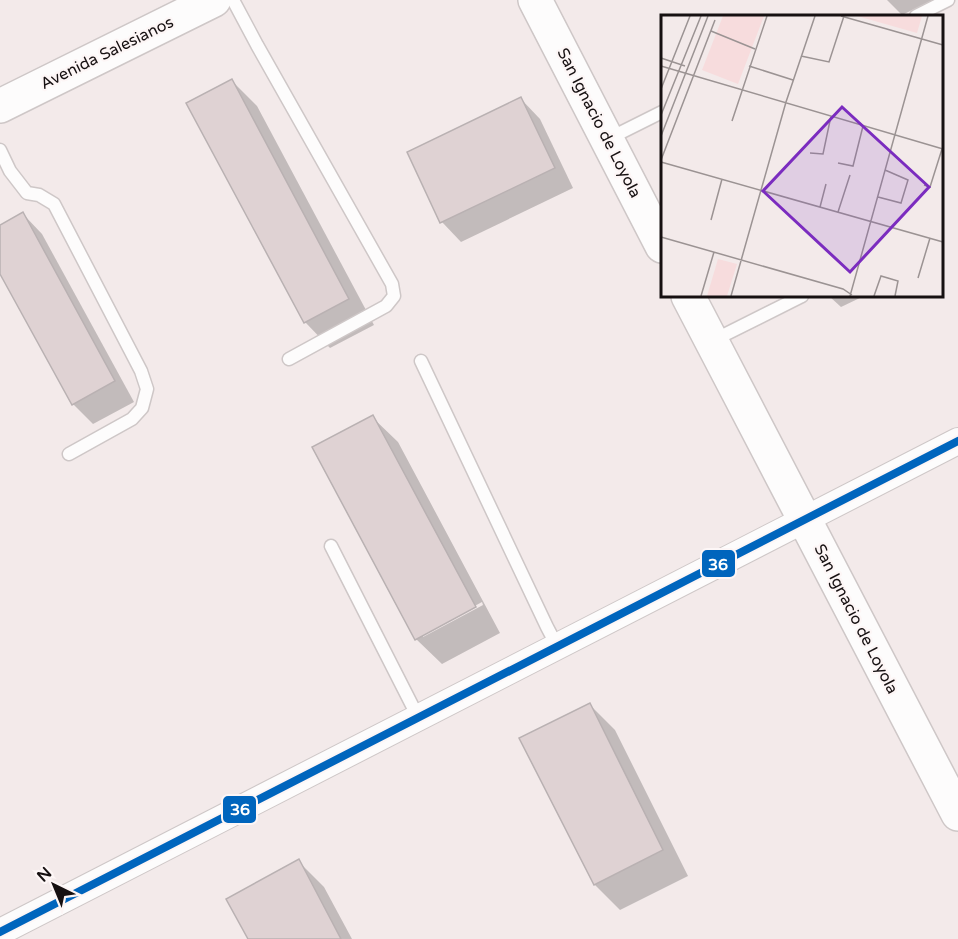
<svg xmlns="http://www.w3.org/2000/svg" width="958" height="939" font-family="'Varela Round',sans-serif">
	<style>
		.shadow { fill: #0003; fill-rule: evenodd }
		.building { fill: #dfd2d3; stroke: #b9b1b2; stroke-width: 1.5 }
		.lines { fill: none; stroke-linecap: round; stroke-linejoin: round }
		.lane-casing { stroke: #cec7c7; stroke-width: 15 }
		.street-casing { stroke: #cec7c7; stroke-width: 28 }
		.secondary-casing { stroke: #cec7c7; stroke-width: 36 }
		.lane { stroke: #fdfcfc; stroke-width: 12 }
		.street { stroke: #fdfcfc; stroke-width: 26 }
		.secondary { stroke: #fdfcfc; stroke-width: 33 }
		.bus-1-casing { stroke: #fdf6f6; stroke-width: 12 }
		.bus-1 { stroke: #0065bd; stroke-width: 8 }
		.labels { text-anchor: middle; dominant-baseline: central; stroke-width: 4.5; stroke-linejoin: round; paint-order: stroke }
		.street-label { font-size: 16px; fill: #161011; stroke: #fdf6f6 }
		.inset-road { fill: none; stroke: #9b9393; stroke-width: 1.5 }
		.view { fill: #7b2cbf; fill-opacity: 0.15; stroke: #7b2cbf; stroke-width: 3 }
		.inset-edge { fill: none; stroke: #161011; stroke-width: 3 }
		.line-badge { stroke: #fdf6f6; stroke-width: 2 }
		.badge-label { font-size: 16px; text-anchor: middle; font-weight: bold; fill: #fff }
	</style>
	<rect width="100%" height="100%" fill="#f3eaea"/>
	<g class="shadow">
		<path d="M887 0H933L902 15Z"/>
		<path d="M232 81 257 106 374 325 330 348 305 322Z"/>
		<path d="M521 99 540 119 573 188 461 242 442 222Z"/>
		<path d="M23 214 42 234 134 402 93 424 73 404 0 271V227Z"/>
		<path d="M829 296H864L841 307Z"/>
		<path d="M372 417 398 442 500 633 442 664 416 639ZM482 602 483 605 423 637V634Z"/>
		<path d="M590 705 615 730 688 876 620 910 595 885Z"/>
		<path d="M298 861 324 887 352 939H250Z"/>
	</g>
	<g class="building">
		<path d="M232 79 349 299 304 323 186 103Z"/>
		<path d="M521 97 555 168 440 223 407 152Z"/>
		<path d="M23 212 115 381 72 405 0 274V225Z"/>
		<path d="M373 415 476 607 415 640 312 447Z"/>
		<path d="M590 703 663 850 594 885 519 738Z"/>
		<path d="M299 859 341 939H248L226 899Z"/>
	</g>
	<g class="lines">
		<g class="lane-casing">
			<g id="lane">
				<path d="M233 0 257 45 392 284 394 296 386 306 289 359"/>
				<path d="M916 16 948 0"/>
				<path d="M608 139 662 112"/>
				<path d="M0 150 10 171 27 193 39 195 54 204 141 371 147 389 142 408 132 419 69 454"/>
				<path d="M712 341 802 296"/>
				<path d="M421 361 547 627 557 646"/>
				<path d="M331 546 418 717"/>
			</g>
		</g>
		<g class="street-casing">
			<path id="street" d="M0 932 958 441"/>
		</g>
		<g class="secondary-casing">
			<g id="secondary">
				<path d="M535 0 662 246"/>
				<path d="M0 106 214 0"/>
				<path d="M688 296 958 814"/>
			</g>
		</g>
		<use href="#lane" class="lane"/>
		<use href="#street" class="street"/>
		<use href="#secondary" class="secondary"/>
		<g class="bus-1-casing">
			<path id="bus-1" d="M0 932 958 441"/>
		</g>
		<use href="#bus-1" class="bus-1"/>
	</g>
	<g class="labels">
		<g class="street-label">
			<text transform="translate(107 53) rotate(-26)">Avenida Salesianos</text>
			<text transform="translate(599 123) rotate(63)">San Ignacio de Loyola</text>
			<text transform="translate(856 619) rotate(63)">San Ignacio de Loyola</text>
		</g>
	</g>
	<g transform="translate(661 15)">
		<rect width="282" height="282" fill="#f3eaea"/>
		<path d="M62 1H103L77 69 41 55ZM196 1H261L256 18ZM57 244 76 249 66 281H46Z" fill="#f7dcdd"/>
		<path class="inset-road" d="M180 1 282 30M50 16 94 34M140 41 168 47 183 1M0 43 24 51M0 51 282 134M88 51 132 65M0 74 29 1M0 100 40 1M71 106 106 1M0 121 47 1M149 138 162 139 170 101M0 145 54 5M0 147 282 227M177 148 192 151 202 111M263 170 269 172 281 134M217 182 240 188 247 165 224 155M159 192 165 169M177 197 189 160M50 205 61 164M0 222 182 274 191 280M257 263 269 223M40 281 53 237M70 281 125 87 154 1M189 281 267 1M213 281 220 261 237 266 234 281"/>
		<path class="view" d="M181 92 268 172 189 257 102 176Z"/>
		<rect width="282" height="282" class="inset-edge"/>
	</g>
	<g class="line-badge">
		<rect x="701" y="549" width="35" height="29" rx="6" fill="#0065bd"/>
		<rect x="222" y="795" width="35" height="29" rx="6" fill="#0065bd"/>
	</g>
	<g class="badge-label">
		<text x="718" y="570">36</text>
		<text x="240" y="815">36</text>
	</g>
	<g transform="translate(54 885) rotate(317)" stroke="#fdf6f6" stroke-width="4.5" paint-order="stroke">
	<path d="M0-4.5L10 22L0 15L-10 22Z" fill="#161011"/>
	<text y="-9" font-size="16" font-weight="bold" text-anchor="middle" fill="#161011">N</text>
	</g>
</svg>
